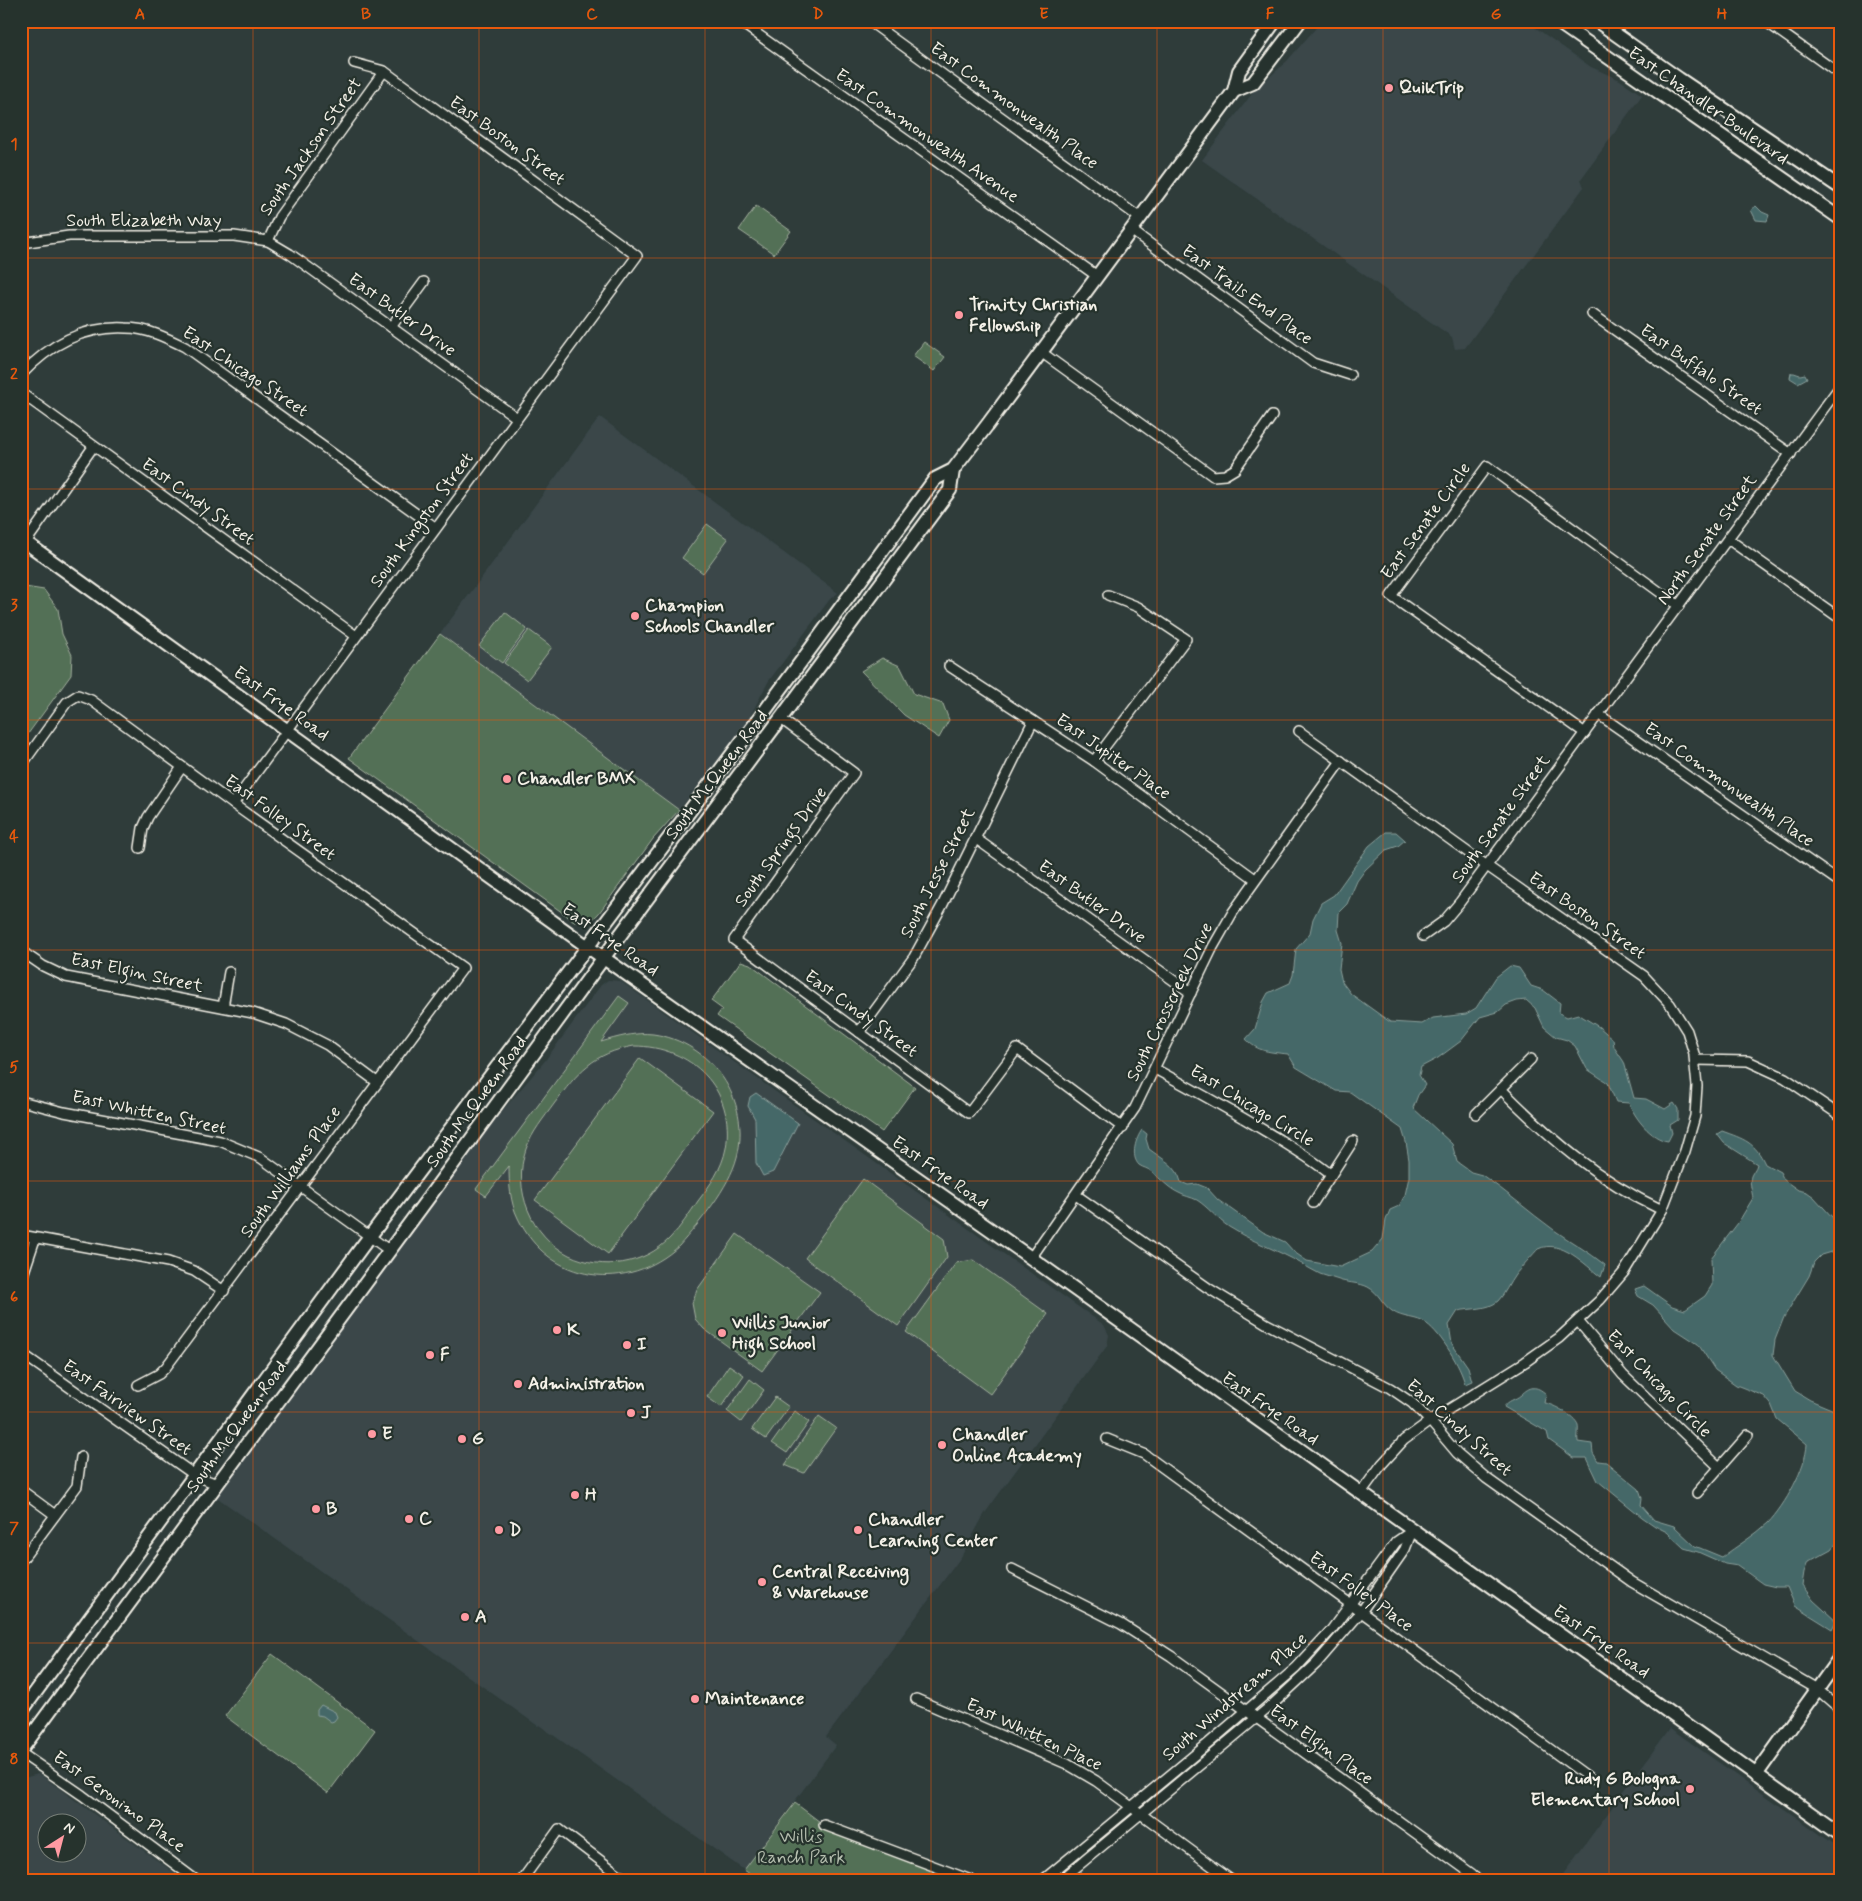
<svg xmlns="http://www.w3.org/2000/svg" width="1862" height="1901" font-family="Mynerve,sans-serif">
	<style>
		.built { fill: #3a474a; fill-rule: evenodd }
		.green { fill: #536f56; stroke: #a4b09f; fill-rule: evenodd }
		.water { fill: #446868; stroke: #8a9f9b }
		.lines { fill: none; stroke-linecap: round; stroke-linejoin: round }
		.street-casing { stroke: #f4f1e8; stroke-width: 12 }
		.secondary-casing { stroke: #f4f1e8; stroke-width: 16 }
		.street { stroke: #26332d; stroke-width: 9 }
		.secondary { stroke: #26332d; stroke-width: 12 }
		.grid { fill: none; stroke: #e8590c; stroke-width: 1; stroke-opacity: 0.55 }
		.poi-dot { fill: #ff9aa2; stroke: #26332d; stroke-width: 2 }
		.labels { text-anchor: middle; dominant-baseline: central; stroke-width: 4.5; stroke-linejoin: round; paint-order: stroke }
		.poi-label { font-size: 18px; font-weight: bold; fill: #f4f1e8; stroke: #26332d; text-anchor: start }
		.street-label { font-size: 18px; fill: #f4f1e8; stroke: #26332d }
		.park-label { font-size: 18px; fill: #b4bdae; stroke: #26332d }
		.neatline { fill: none; stroke: #e8590c; stroke-width: 2 }
		.grid-label { font-size: 16px; text-anchor: middle; font-weight: bold; fill: #e8590c }
	</style>
	<rect width="100%" height="100%" fill="#2f3c3a"/>
	<filter id="ink" filterUnits="userSpaceOnUse"><feTurbulence type="fractalNoise" baseFrequency=".02" numOctaves="2"/><feDisplacementMap in="SourceGraphic" scale="10" xChannelSelector="R" yChannelSelector="G"/><feConvolveMatrix kernelMatrix="1 2 1 2 8 2 1 2 1" color-interpolation-filters="sRGB"/></filter>
	<g filter="url(#ink)">
		<g class="built">
			<path d="M1322 21H1526L1591 67 1620 80 1642 95 1581 179 1584 187 1465 348 1455 349 1452 337 1202 160 1254 91 1287 61Z"/>
			<path d="M600 417 838 593 830 599 768 682 747 722 679 810 440 634Z"/>
			<path d="M608 980 620 981 1104 1325 1109 1335 1107 1346 985 1513 961 1557 826 1737 836 1745 744 1870 539 1725 538 1726 215 1496 481 1136 544 1062 601 985Z"/>
			<path d="M1670 1728 1841 1849V1880H1559Z"/>
			<path d="M38 1774 42 1776 184 1880H21V1782L24 1778ZM48 1824H78V1854H48Z"/>
		</g>
		<g class="green">
			<path d="M756 206 791 231 774 254 739 230Z"/>
			<path d="M924 342 945 357 934 371 913 356Z"/>
			<path d="M707 524 728 539 703 573 682 558Z"/>
			<path d="M25 587 44 590 58 609 62 634 72 655 71 675 25 738 21 736V588Z"/>
			<path d="M505 612 527 629 502 663 479 646Z"/>
			<path d="M529 630 552 647 527 680 504 663Z"/>
			<path d="M440 634 679 810 653 839 599 913C591 922 586 925 574 921L349 758Z"/>
			<path d="M882 658 900 666 914 694 943 704 949 720 939 738 904 715 861 671Z"/>
			<path d="M741 961 750 964 915 1087 882 1132 717 1016 722 1009 711 1001Z"/>
			<path d="M619 996 629 1003 601 1042C618 1037 635 1032 653 1034 711 1042 752 1100 737 1157 729 1188 700 1222 679 1246 628 1293 549 1284 518 1218 510 1202 509 1184 509 1166L486 1196 476 1189ZM634 1046C691 1046 736 1089 726 1148 722 1169 710 1185 698 1201 689 1214 681 1227 670 1238 644 1265 603 1271 569 1255 531 1236 512 1189 526 1149 532 1132 544 1118 554 1104 578 1072 593 1053 634 1046Z"/>
			<path d="M640 1058 713 1111 608 1254 535 1200Z"/>
			<path d="M863 1179 944 1239 947 1257 898 1326 805 1258Z"/>
			<path d="M737 1234 820 1292 762 1371 704 1329 695 1319 692 1303 697 1290Z"/>
			<path d="M973 1260 1048 1314 990 1394 906 1332 956 1263Z"/>
			<path d="M729 1365 744 1375 721 1407 707 1397Z"/>
			<path d="M750 1379 764 1390 741 1422 727 1411Z"/>
			<path d="M775 1397 789 1407 766 1439 752 1429Z"/>
			<path d="M795 1411 809 1422 787 1453 772 1443Z"/>
			<path d="M819 1416 836 1428 804 1473 785 1465Z"/>
			<path d="M272 1654 375 1730 328 1793 225 1716Z"/>
			<path d="M795 1803 824 1825 971 1880H751L753 1876 744 1870Z"/>
		</g>
		<g class="water">
			<path d="M1756 206 1762 212 1769 215 1767 221 1756 220 1751 210Z"/>
			<path d="M1791 373H1794L1800 375 1805 374 1807 378 1798 383 1790 378Z"/>
			<path d="M1386 832H1396L1405 840 1398 846 1386 850 1365 870 1357 881 1347 904 1339 912 1338 930 1342 943 1339 969 1342 982 1351 994 1390 1022 1422 1024 1433 1018 1466 1014 1476 1008 1496 977 1510 966 1519 968 1531 986 1543 990 1560 1003 1559 1013 1567 1017 1578 1014 1599 1027 1613 1039 1614 1047 1624 1062 1634 1098 1646 1099 1665 1109 1674 1103 1678 1109V1120L1670 1125 1672 1133 1668 1141C1651 1139 1635 1118 1629 1103L1616 1102 1608 1083 1587 1069 1575 1046 1567 1040 1556 1037 1544 1027 1535 1008 1526 1000 1517 1001 1506 1005 1498 1012 1480 1017 1461 1041 1438 1058 1421 1067 1419 1075 1425 1085 1418 1095 1413 1108 1452 1144 1457 1162 1471 1172 1482 1175C1507 1192 1529 1212 1554 1230 1571 1242 1589 1252 1605 1265L1601 1277C1585 1265 1561 1238 1538 1249 1536 1251 1518 1271 1515 1275 1509 1283 1505 1294 1498 1301 1488 1310 1471 1308 1458 1311L1449 1325 1452 1344 1468 1367 1472 1381 1465 1384C1461 1367 1441 1334 1427 1324 1416 1316 1403 1319 1392 1311 1382 1304 1379 1293 1368 1287 1360 1283 1350 1283 1342 1281 1335 1279 1327 1276 1320 1274 1308 1268 1296 1260 1283 1254 1264 1245 1246 1238 1229 1227 1217 1219 1208 1207 1197 1200 1191 1197 1184 1196 1179 1193 1168 1188 1161 1179 1152 1172 1148 1168 1143 1168 1139 1165 1130 1156 1136 1138 1142 1130L1147 1134 1146 1139 1149 1149C1162 1159 1177 1165 1181 1182L1188 1185 1197 1184 1207 1188 1218 1200 1263 1232 1285 1242 1294 1252 1307 1261 1340 1267 1372 1252 1383 1239 1386 1220 1390 1210 1399 1206 1405 1195 1409 1177V1160L1406 1142 1402 1129 1350 1092 1336 1091 1296 1067 1288 1054C1271 1052 1257 1052 1246 1039L1255 1029 1263 1002 1268 993 1290 983 1293 975 1296 949 1310 933 1313 919 1321 903 1334 895 1369 846Z"/>
			<path d="M756 1093 798 1123 773 1172 763 1176 756 1163 755 1119 748 1106 750 1097Z"/>
			<path d="M1722 1131C1744 1139 1755 1142 1765 1164L1780 1172 1784 1180 1798 1190 1807 1192 1814 1197 1833 1218 1841 1220V1249L1821 1255 1814 1262 1809 1276 1784 1317 1775 1340 1773 1355 1795 1391 1810 1400 1841 1413V1537L1832 1549 1808 1562 1804 1572 1802 1585 1813 1600 1836 1621 1832 1629 1795 1606 1787 1587H1776L1763 1584 1738 1566 1725 1564 1698 1552 1684 1548 1667 1532 1655 1526 1642 1517 1598 1481 1587 1458H1574L1549 1440 1547 1432 1504 1407C1508 1400 1515 1400 1521 1395 1530 1386 1536 1385 1546 1394L1544 1403C1553 1404 1575 1416 1578 1425 1579 1430 1577 1437 1578 1442L1592 1444 1593 1453 1598 1461 1606 1462 1639 1489 1642 1498 1641 1505 1654 1520 1674 1526 1695 1546 1722 1557C1737 1546 1754 1536 1768 1523 1785 1505 1806 1468 1807 1444L1777 1419 1771 1404 1764 1396 1736 1385 1715 1370 1698 1344 1675 1329 1653 1305 1638 1296 1635 1289 1644 1286 1672 1306 1685 1310 1705 1296 1712 1285 1711 1258 1738 1223 1753 1198C1752 1191 1749 1183 1751 1176 1753 1171 1756 1169 1757 1164L1724 1143 1717 1134Z"/>
			<path d="M321 1705 335 1712 337 1717 334 1721 331 1722 323 1716 317 1715V1710Z"/>
		</g>
		<g class="lines">
			<g class="street-casing">
				<g id="street">
					<path d="M739 21 1097 276"/>
					<path d="M869 21 1140 218"/>
					<path d="M1765 21 1841 75"/>
					<path d="M1131 230 1313 363 1350 375"/>
					<path d="M268 241 279 217 384 71"/>
					<path d="M21 243 69 236H234L268 241 290 254 517 418"/>
					<path d="M1592 314 1791 454"/>
					<path d="M391 327 424 282"/>
					<path d="M1041 352 1213 476 1225 475 1235 469 1272 416"/>
					<path d="M21 375C50 344 83 326 126 328 147 328 167 338 185 347L436 528"/>
					<path d="M21 393 356 636"/>
					<path d="M1728 539 1841 619"/>
					<path d="M26 542 93 447"/>
					<path d="M949 666 1094 761 1255 879"/>
					<path d="M1598 714 1841 883"/>
					<path d="M781 719 854 773 734 940 969 1113 1017 1049 1123 1128"/>
					<path d="M1299 731 1487 866 1644 976 1670 1004 1687 1031 1696 1060 1748 1061 1785 1078 1841 1116"/>
					<path d="M1585 733 1391 596 1487 466 1679 606"/>
					<path d="M1094 761 1186 639 1138 607 1108 595"/>
					<path d="M21 766 67 702 78 695 91 700 233 804 463 968 166 1367 159 1374 138 1385"/>
					<path d="M233 804 637 256 384 71 354 63"/>
					<path d="M975 838 1191 993"/>
					<path d="M140 848 143 828 148 817 182 767"/>
					<path d="M1423 936 1444 921 1460 902 1841 385"/>
					<path d="M21 951 43 966 66 977 253 1013 286 1024 327 1045 377 1082"/>
					<path d="M223 1007 229 972"/>
					<path d="M859 1032 914 957 943 904 1033 721"/>
					<path d="M1155 1069C1194 1090 1232 1111 1270 1134 1291 1147 1312 1159 1331 1175"/>
					<path d="M1501 1089C1552 1140 1596 1179 1662 1210"/>
					<path d="M21 1101 64 1112 220 1141 261 1158 390 1251"/>
					<path d="M1476 1114 1531 1059"/>
					<path d="M1076 1195 1208 1288 1267 1324 1390 1388 1412 1403 1430 1421 1457 1453 1486 1478 1632 1582 1817 1689 1841 1710"/>
					<path d="M1313 1203 1353 1141"/>
					<path d="M21 1235 168 1262 194 1271 224 1291"/>
					<path d="M1031 1258 1135 1108 1213 947 1233 912 1341 761"/>
					<path d="M21 1281 35 1239"/>
					<path d="M1578 1321 1623 1375 1719 1467"/>
					<path d="M21 1353 196 1476 217 1484"/>
					<path d="M1107 1439 1144 1454 1591 1779"/>
					<path d="M21 1490 55 1515"/>
					<path d="M1697 1493 1748 1435"/>
					<path d="M1360 1494 1382 1464 1404 1440 1430 1421 1525 1362 1559 1338 1600 1300 1624 1272 1662 1210 1685 1151 1695 1116 1697 1086 1694 1056"/>
					<path d="M21 1561 77 1486 81 1457"/>
					<path d="M1012 1569 1121 1624 1171 1656 1472 1874 1477 1880"/>
					<path d="M916 1699 1067 1764 1096 1781 1231 1880"/>
					<path d="M21 1753 82 1795 196 1880"/>
					<path d="M824 1825 971 1880"/>
					<path d="M522 1880 559 1829 626 1880"/>
					<path d="M1043 1880 1209 1743 1296 1668 1332 1629 1396 1542 1412 1531"/>
					<path d="M1061 1880 1272 1705 1316 1664 1361 1612 1405 1549 1412 1531"/>
				</g>
			</g>
			<g class="secondary-casing">
				<g id="secondary">
					<path d="M1556 21 1841 219"/>
					<path d="M1597 21 1679 79 1841 188"/>
					<path d="M1234 91 1253 83 1300 21"/>
					<path d="M21 539 588 947 1031 1258 1841 1835"/>
					<path d="M21 1712 361 1248 767 708 935 479 953 470 988 424 1234 91 1239 71 1275 21"/>
					<path d="M21 1750 429 1197 618 938 950 490 953 470"/>
					<path d="M1756 1775 1841 1656"/>
				</g>
			</g>
			<use href="#street" class="street"/>
			<use href="#secondary" class="secondary"/>
		</g>
	</g>
	<path class="grid" d="M253 21V1880M479 21V1880M705 21V1880M931 21V1880M1157 21V1880M1383 21V1880M1609 21V1880M21 258H1841M21 489H1841M21 720H1841M21 950H1841M21 1181H1841M21 1412H1841M21 1643H1841"/>
	<g class="poi-dot">
		<circle cx="1389" cy="88" r="5"/>
		<circle cx="959" cy="315" r="5"/>
		<circle cx="635" cy="616" r="5"/>
		<circle cx="507" cy="779" r="5"/>
		<circle cx="557" cy="1330" r="5"/>
		<circle cx="722" cy="1333" r="5"/>
		<circle cx="627" cy="1345" r="5"/>
		<circle cx="430" cy="1355" r="5"/>
		<circle cx="518" cy="1384" r="5"/>
		<circle cx="631" cy="1413" r="5"/>
		<circle cx="372" cy="1434" r="5"/>
		<circle cx="462" cy="1439" r="5"/>
		<circle cx="942" cy="1445" r="5"/>
		<circle cx="575" cy="1495" r="5"/>
		<circle cx="316" cy="1509" r="5"/>
		<circle cx="409" cy="1519" r="5"/>
		<circle cx="499" cy="1530" r="5"/>
		<circle cx="858" cy="1530" r="5"/>
		<circle cx="762" cy="1582" r="5"/>
		<circle cx="465" cy="1617" r="5"/>
		<circle cx="695" cy="1699" r="5"/>
		<circle cx="1690" cy="1789" r="5"/>
	</g>
	<g class="labels">
		<g class="poi-label">
			<text x="1399" y="88">QuikTrip</text>
			<text x="969" y="305">Trinity Christian<tspan x="969" dy="21">Fellowship</tspan></text>
			<text x="645" y="606">Champion<tspan x="645" dy="21">Schools Chandler</tspan></text>
			<text x="517" y="779">Chandler BMX</text>
			<text x="732" y="1323">Willis Junior<tspan x="732" dy="21">High School</tspan></text>
			<text x="567" y="1330">K</text>
			<text x="637" y="1345">I</text>
			<text x="440" y="1355">F</text>
			<text x="528" y="1384">Administration</text>
			<text x="641" y="1413">J</text>
			<text x="382" y="1434">E</text>
			<text x="952" y="1435">Chandler<tspan x="952" dy="21">Online Academy</tspan></text>
			<text x="472" y="1439">G</text>
			<text x="585" y="1495">H</text>
			<text x="326" y="1509">B</text>
			<text x="419" y="1519">C</text>
			<text x="868" y="1520">Chandler<tspan x="868" dy="21">Learning Center</tspan></text>
			<text x="509" y="1530">D</text>
			<text x="772" y="1572">Central Receiving<tspan x="772" dy="21">&amp; Warehouse</tspan></text>
			<text x="475" y="1617">A</text>
			<text x="705" y="1699">Maintenance</text>
			<text x="1680" y="1779" text-anchor="end">Rudy G Bologna<tspan x="1680" dy="21">Elementary School</tspan></text>
		</g>
		<g class="street-label">
			<text transform="translate(1014 106) rotate(36)">East Commonwealth Place</text>
			<text transform="translate(1708 106) rotate(35)">East Chandler Boulevard</text>
			<text transform="translate(927 136) rotate(35)">East Commonwealth Avenue</text>
			<text transform="translate(507 141) rotate(36)">East Boston Street</text>
			<text transform="translate(311 147) rotate(-55)">South Jackson Street</text>
			<text x="144" y="221">South Elizabeth Way</text>
			<text transform="translate(1247 295) rotate(36)">East Trails End Place</text>
			<text transform="translate(402 315) rotate(36)">East Butler Drive</text>
			<text transform="translate(1701 370) rotate(35)">East Buffalo Street</text>
			<text transform="translate(245 372) rotate(34)">East Chicago Street</text>
			<text transform="translate(198 502) rotate(36)">East Cindy Street</text>
			<text transform="translate(422 520) rotate(-54)">South Kingston Street</text>
			<text transform="translate(1426 521) rotate(-54)">East Senate Circle</text>
			<text transform="translate(1707 540) rotate(-54)">North Senate Street</text>
			<text transform="translate(281 704) rotate(36)">East Frye Road</text>
			<text transform="translate(1113 757) rotate(35)">East Jupiter Place</text>
			<text transform="translate(717 775) rotate(-53)">South McQueen Road</text>
			<text transform="translate(1729 785) rotate(35)">East Commonwealth Place</text>
			<text transform="translate(280 818) rotate(36)">East Folley Street</text>
			<text transform="translate(1501 819) rotate(-54)">South Senate Street</text>
			<text transform="translate(781 847) rotate(-54)">South Springs Drive</text>
			<text transform="translate(938 873) rotate(-63)">South Jesse Street</text>
			<text transform="translate(1092 902) rotate(36)">East Butler Drive</text>
			<text transform="translate(1587 916) rotate(35)">East Boston Street</text>
			<text transform="translate(610 940) rotate(35)">East Frye Road</text>
			<text transform="translate(137 973) rotate(12)">East Elgin Street</text>
			<text transform="translate(1170 1002) rotate(-64)">South Crosscreek Drive</text>
			<text transform="translate(861 1014) rotate(36)">East Cindy Street</text>
			<text transform="translate(477 1102) rotate(-54)">South McQueen Road</text>
			<text transform="translate(1252 1106) rotate(31)">East Chicago Circle</text>
			<text transform="translate(149 1113) rotate(12)">East Whitten Street</text>
			<text transform="translate(291 1172) rotate(-54)">South Williams Place</text>
			<text transform="translate(940 1173) rotate(35)">East Frye Road</text>
			<text transform="translate(1659 1384) rotate(46)">East Chicago Circle</text>
			<text transform="translate(127 1408) rotate(35)">East Fairview Street</text>
			<text transform="translate(1270 1409) rotate(35)">East Frye Road</text>
			<text transform="translate(237 1427) rotate(-54)">South McQueen Road</text>
			<text transform="translate(1459 1428) rotate(42)">East Cindy Street</text>
			<text transform="translate(1361 1592) rotate(36)">East Folley Place</text>
			<text transform="translate(1601 1642) rotate(35)">East Frye Road</text>
			<text transform="translate(1235 1697) rotate(-41)">South Windstream Place</text>
			<text transform="translate(1034 1735) rotate(25)">East Whitten Place</text>
			<text transform="translate(1321 1745) rotate(36)">East Elgin Place</text>
			<text transform="translate(119 1802) rotate(36)">East Geronimo Place</text>
		</g>
		<g class="park-label">
			<text x="801" y="1837">Willis<tspan x="801" dy="21">Ranch Park</tspan></text>
		</g>
	</g>
	<rect width="1862" height="1901" fill="none" stroke="#26332d" stroke-width="55"/>
	<g transform="translate(62 1838) rotate(36)"><circle r="24" fill="#26332d" stroke="#787f78"/>
	<path d="M0-4L9 19L0 12L-9 19Z" fill="#ff9aa2"/>
	<text y="-8" font-size="14" font-weight="bold" text-anchor="middle" fill="#f4f1e8">N</text>
	</g>
	<rect x="28" y="28" width="1806" height="1846" class="neatline"/>
	<g class="grid-label">
		<text x="140" y="19">A</text>
		<text x="366" y="19">B</text>
		<text x="592" y="19">C</text>
		<text x="818" y="19">D</text>
		<text x="1044" y="19">E</text>
		<text x="1270" y="19">F</text>
		<text x="1496" y="19">G</text>
		<text x="1722" y="19">H</text>
		<text x="14" y="149">1</text>
		<text x="14" y="379">2</text>
		<text x="14" y="610">3</text>
		<text x="14" y="841">4</text>
		<text x="14" y="1072">5</text>
		<text x="14" y="1302">6</text>
		<text x="14" y="1533">7</text>
		<text x="14" y="1764">8</text>
	</g>
</svg>
